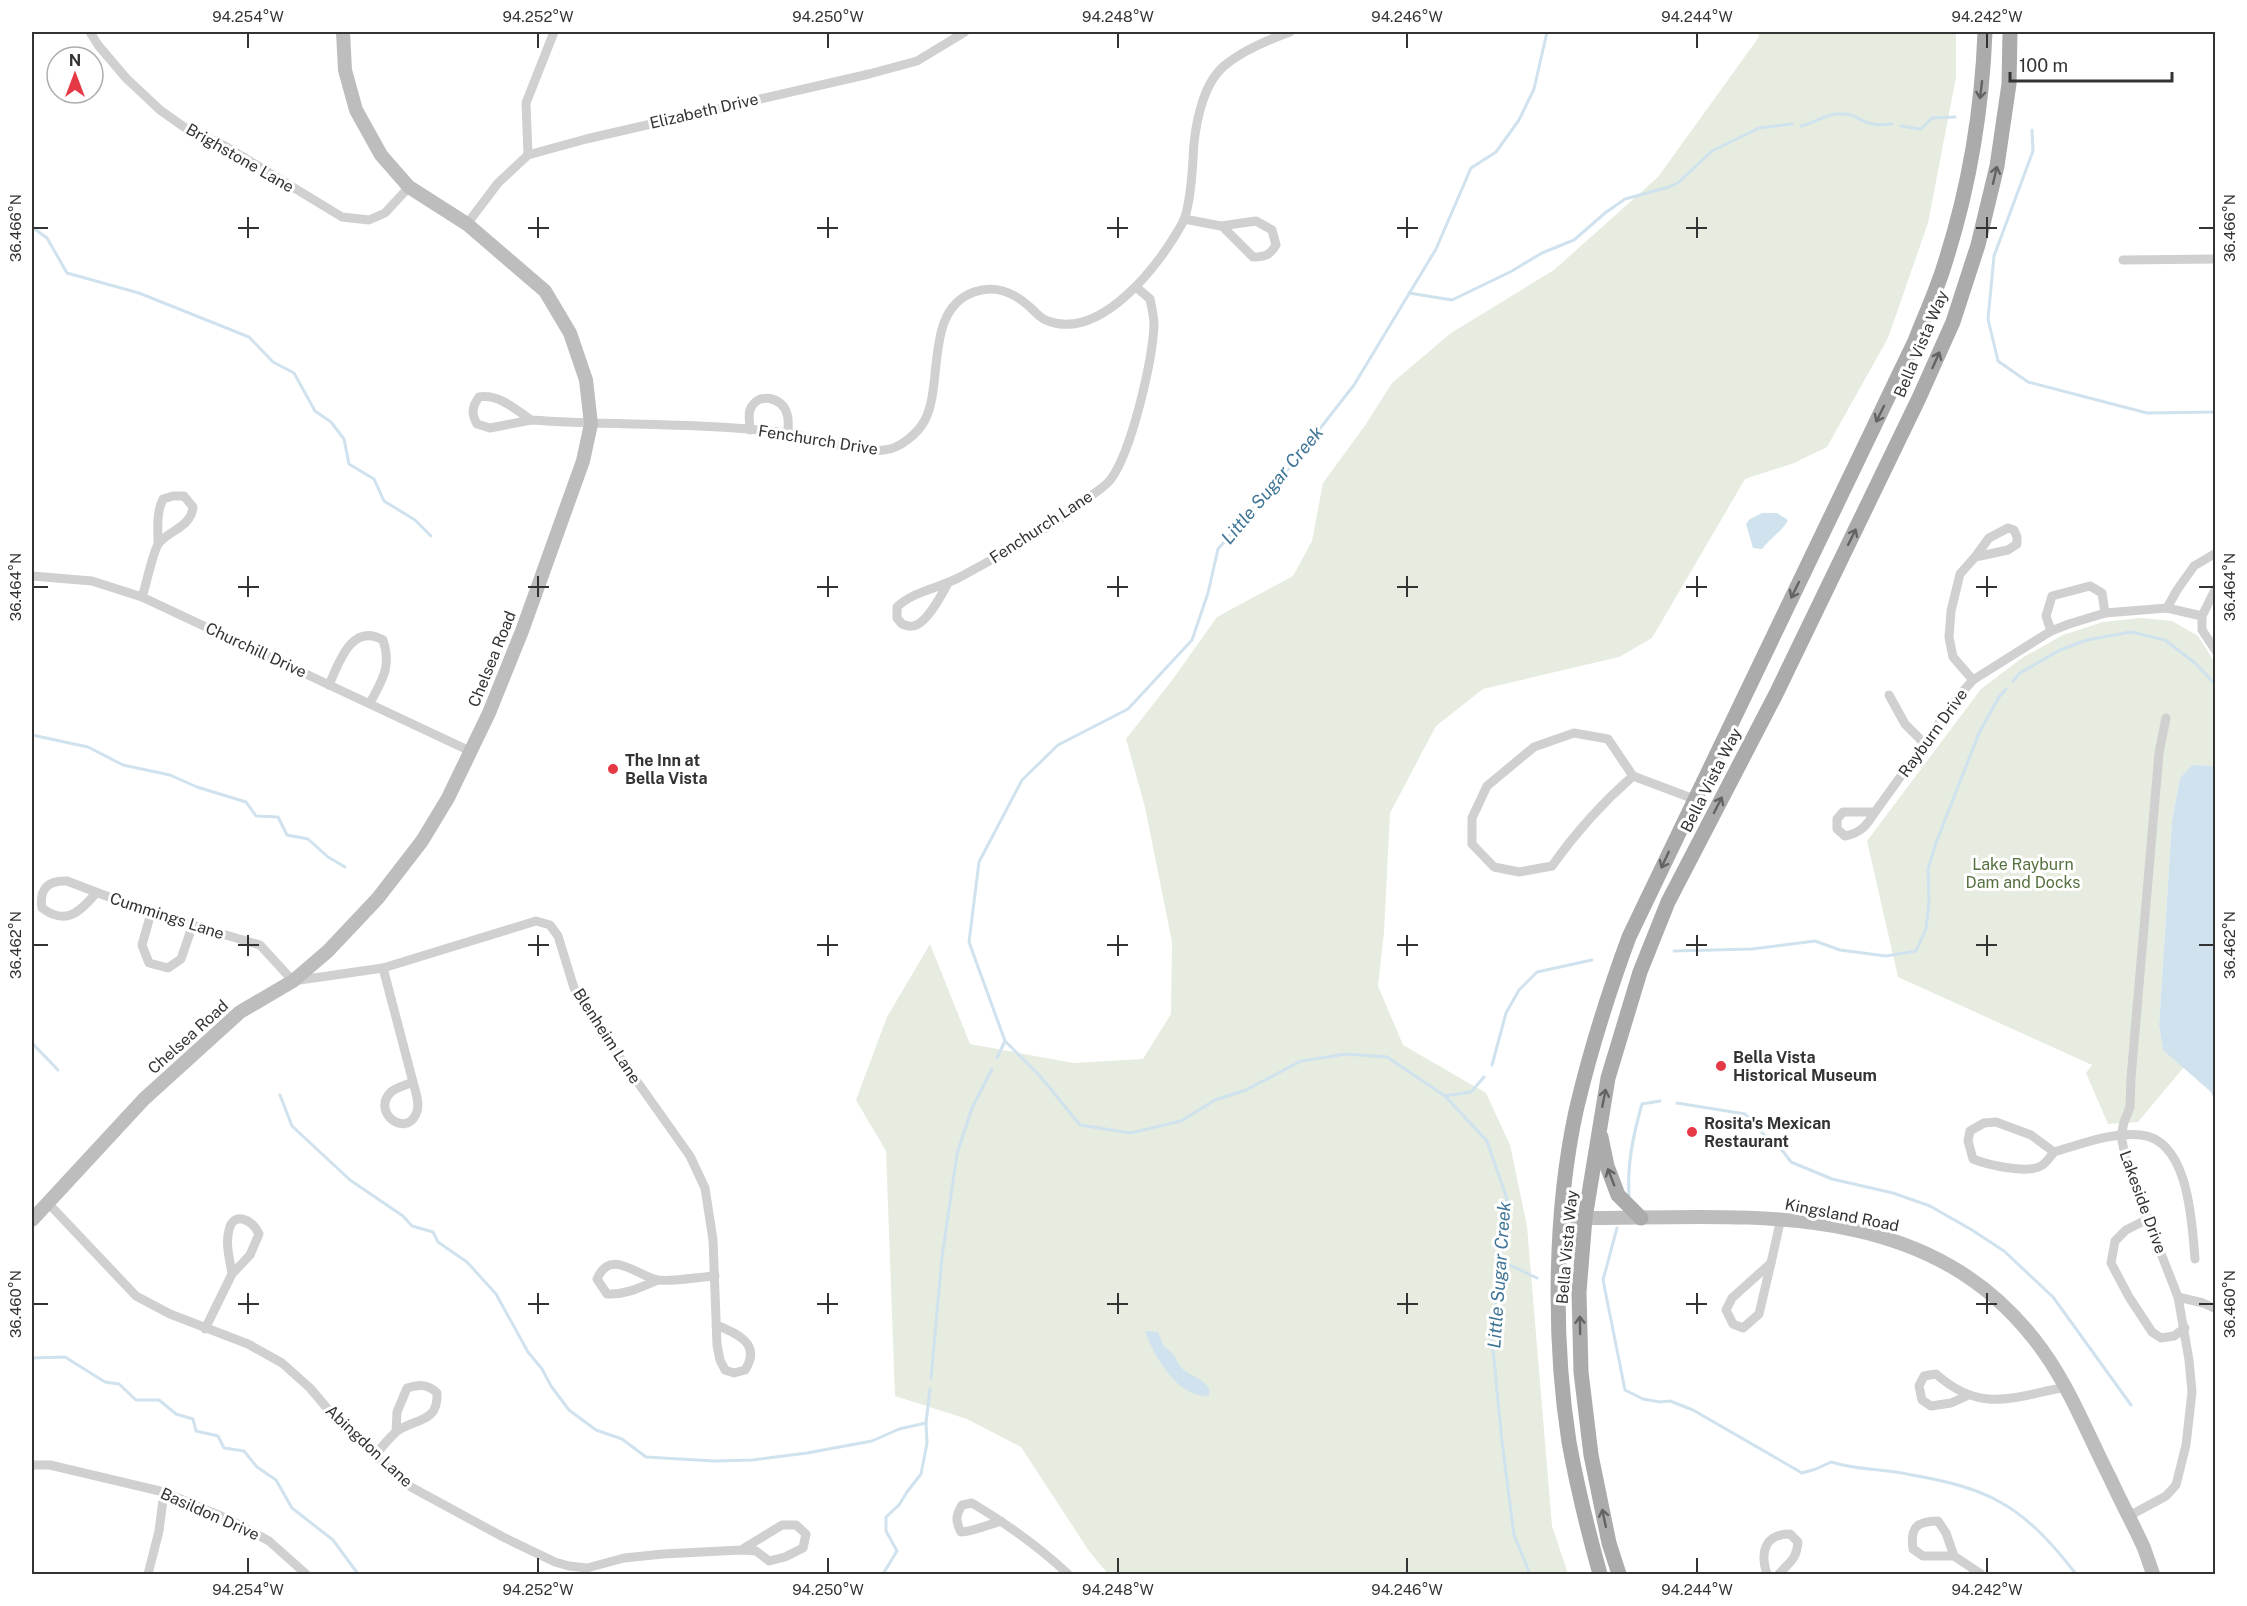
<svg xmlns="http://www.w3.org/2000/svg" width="2247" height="1606" font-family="'Public Sans',sans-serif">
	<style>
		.green { fill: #e6ecdf }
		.water { fill: #cfe2ee }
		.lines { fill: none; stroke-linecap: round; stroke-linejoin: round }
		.stream { stroke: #cfe2ee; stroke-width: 3 }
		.street { stroke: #d0d0d0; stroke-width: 9 }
		.secondary { stroke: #bdbdbd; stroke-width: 14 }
		.primary { stroke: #ababab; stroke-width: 15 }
		.oneway { stroke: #636363 }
		.ticks { fill: none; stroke: #333; stroke-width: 2 }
		.poi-dot { fill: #e63946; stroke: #fff; stroke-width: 2 }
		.labels { text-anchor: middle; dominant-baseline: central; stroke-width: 6; stroke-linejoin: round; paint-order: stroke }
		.street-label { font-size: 16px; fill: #333; stroke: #fff }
		.poi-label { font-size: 16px; font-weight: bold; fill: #333; stroke: #fff; text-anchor: start }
		.park-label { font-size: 16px; fill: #56703f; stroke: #fff }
		.water-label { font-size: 18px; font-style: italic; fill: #3f7597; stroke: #fff }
		.neatline { fill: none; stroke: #333; stroke-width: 2 }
		.ticks-label { font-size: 15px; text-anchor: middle; fill: #333 }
	</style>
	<rect width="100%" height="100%" fill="#fff"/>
	<g class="green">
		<path d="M1759 32H1956V77L1928 223 1888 338 1827 447 1794 463 1745 479 1652 638 1619 657 1483 689 1436 726 1390 813 1384 932 1378 986 1403 1045 1486 1093 1510 1145 1527 1226 1552 1526 1568 1574H1108L1089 1551 1021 1447 967 1419 895 1396 886 1151 856 1100 887 1017 930 944 970 1044 1073 1063 1143 1059 1171 1014 1172 942 1145 807 1126 739 1173 679 1217 617 1293 576 1312 541 1323 483 1366 424 1392 383 1451 333 1554 270 1658 177 1759 37Z"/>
		<path d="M2140 618 2172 621 2198 636 2215 663V766L2192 765 2180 778 2172 820 2159 1025 2163 1050 2184 1067 2138 1122 2108 1124 2086 1073 2092 1065 1898 977 1867 841 1981 689 2022 658 2063 635 2103 622Z"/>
	</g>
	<g class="water">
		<path d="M1762 513H1777L1788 520C1782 532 1770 538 1762 549L1753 548 1746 524 1750 519Z"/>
		<path d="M2192 765 2215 766V1103L2211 1092 2163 1050 2159 1025 2172 820 2180 778Z"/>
		<path d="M1145 1331 1158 1332 1164 1347C1177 1354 1175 1362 1184 1370 1194 1378 1199 1376 1209 1388V1396C1177 1398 1154 1356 1145 1331Z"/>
	</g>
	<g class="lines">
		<g class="stream">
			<path d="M1801 126C1814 123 1824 115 1837 114 1858 113 1857 121 1873 124 1879 126 1886 124 1892 124"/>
			<path d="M1901 126 1921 129 1932 118 1955 117"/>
			<path d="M2032 130 2033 151 1994 256 1988 319 1998 361 2028 382 2147 413 2216 412"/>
			<path d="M32 227 47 238 67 273 139 293 249 337 273 362 294 373 315 411 331 422 344 439 349 464 374 479 384 501 415 520 431 536"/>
			<path d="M1409 293 1452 300 1512 271 1542 253 1574 240 1605 213 1625 199 1669 187 1678 183 1712 151 1759 128 1792 124"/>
			<path d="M2013 681 2020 673 2060 650 2087 640 2131 632 2165 640 2195 663 2216 685"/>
			<path d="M32 735 88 747 123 765 170 775 197 787 246 802 256 816 278 817 287 835 308 839 328 857 345 867"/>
			<path d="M1674 951 1752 949 1815 941 1840 950 1886 956 1916 951 1926 929 1929 902 1928 869 1936 843 1979 733 1999 697 2006 689"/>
			<path d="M32 1043 58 1070"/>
			<path d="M997 1058 1005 1041"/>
			<path d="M1492 1065 1506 1013 1519 990 1537 972 1592 960"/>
			<path d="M280 1095 292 1126 350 1180 403 1216 412 1226 433 1232 438 1242 467 1262 496 1294 528 1352 542 1369 551 1386 569 1410 596 1430 622 1439 646 1457 714 1461 753 1460 807 1453 872 1441 899 1429 926 1423"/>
			<path d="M1445 1096 1471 1092 1484 1077"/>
			<path d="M1677 1103 1745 1114 1769 1140 1782 1150 1791 1162 1832 1179 1893 1193 1930 1206 1972 1230 2004 1251 2053 1297 2131 1405"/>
			<path d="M1629 1195C1627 1164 1633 1135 1642 1104L1660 1101"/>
			<path d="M1617 1228 1603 1280 1625 1390 1643 1399 1660 1402 1670 1401 1693 1410 1802 1473 1816 1469 1831 1462C1857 1470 1885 1469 1912 1475 1941 1480 1974 1487 2000 1502 2031 1519 2055 1547 2076 1574"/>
			<path d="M1501 1261 1537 1278"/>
			<path d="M32 1358 65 1357 105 1382 119 1384 136 1400H159L176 1414 193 1419 196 1431 218 1436 224 1448 244 1451 257 1467 276 1480 292 1508 333 1540 358 1574"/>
			<path d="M931 1378 942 1257 957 1154 972 1108 992 1069"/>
			<path d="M883 1574 897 1551 886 1531V1517L899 1505 907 1492 921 1474 927 1443 926 1423 930 1389"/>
			<path d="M1530 1574 1514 1535 1502 1442 1492 1339 1507 1199 1487 1141 1445 1096 1387 1057 1346 1054 1301 1061 1246 1090 1215 1100 1181 1121 1131 1133 1080 1125 1040 1076 1005 1041 969 942 979 862 1022 780 1058 745 1128 709 1192 640 1208 593 1218 549 1290 467 1354 385 1436 249 1471 168 1496 152 1519 120 1534 89 1547 32"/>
		</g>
		<g class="street">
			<path d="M90 32 98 45 126 78 160 110 184 127 225 146 342 217 369 220 385 213 409 187"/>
			<path d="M528 155 526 103 554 32"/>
			<path d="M1184 219 1221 226H1222L1253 257C1265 257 1270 255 1276 245L1272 230 1256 221 1221 226"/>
			<path d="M467 224 498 183 528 155 586 139 869 74 917 61 965 32"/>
			<path d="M2123 260 2216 259"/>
			<path d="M531 420 490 428 477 424C471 413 472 407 479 397 499 394 515 409 531 420 615 426 701 422 785 433 818 437 851 454 884 450 900 449 918 433 925 420 944 382 924 310 974 292 997 284 1015 293 1031 308 1036 313 1041 319 1048 321 1102 341 1161 263 1183 222 1190 207 1192 176 1193 159 1194 130 1201 86 1224 66 1243 50 1268 40 1290 32"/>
			<path d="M750 430C750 424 748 416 750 410 757 391 783 397 787 414 789 419 788 428 788 433"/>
			<path d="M32 576 92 581 142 597 472 752"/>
			<path d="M947 585C941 596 925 626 912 626 908 627 905 625 902 624L897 618V607C915 590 941 588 962 576 1006 552 1051 528 1090 497 1097 491 1106 486 1111 479 1132 450 1152 362 1154 326 1154 317 1152 308 1150 299L1136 287"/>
			<path d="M2216 588 2202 616V630L2216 651"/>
			<path d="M142 597C146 586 153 550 159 543 170 530 191 527 193 507L184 496H173L163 499C156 513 158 529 158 544"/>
			<path d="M2167 608 2177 590 2194 566 2216 553"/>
			<path d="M2051 631 2046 616 2052 596 2090 586 2102 593 2105 613"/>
			<path d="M1973 680 1953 657 1949 637 1951 611 1960 574 1975 557 2008 550 2017 544V537L2014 530 2008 528 1989 538 1975 557"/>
			<path d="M329 685C339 662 352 622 383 640 392 667 382 680 370 703"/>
			<path d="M1889 695 1905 724 1925 744"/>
			<path d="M1574 733 1608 739 1633 776C1602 803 1576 832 1552 866L1519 872 1494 867 1472 844V818L1487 786 1534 747Z"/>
			<path d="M1633 776 1694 799"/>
			<path d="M1875 812C1867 825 1861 833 1845 836L1837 829V819L1843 812H1875L1958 697 1973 680 2051 631 2069 624 2105 613 2167 608 2202 616"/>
			<path d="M96 893C80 912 66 926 42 908 39 889 48 880 67 881L151 913 260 945 293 981 383 968 536 921 550 925 558 936 574 988 597 1025 690 1156 705 1188 713 1240 717 1345 720 1360 725 1370 734 1373 745 1370C762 1344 737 1333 716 1325"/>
			<path d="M151 913 142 945 149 963 168 968 181 959 193 924"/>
			<path d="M383 968 413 1082C407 1085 396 1087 391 1092 371 1112 405 1138 416 1114 421 1105 415 1091 413 1082"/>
			<path d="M1996 1122 2031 1135 2054 1152C2050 1157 2046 1163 2041 1166 2027 1174 1988 1165 1973 1159L1968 1141 1970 1131 1984 1123Z"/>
			<path d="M2054 1152C2082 1144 2111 1132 2141 1135 2189 1140 2192 1223 2195 1259"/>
			<path d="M48 1203 136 1296 170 1314 248 1344 282 1363 310 1388 342 1426 411 1487 503 1537 555 1562 569 1566 587 1568 624 1558 663 1554 741 1550 756 1551 769 1561 785 1557 803 1548 806 1534 796 1525H782L741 1550"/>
			<path d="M2148 1219 2126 1230 2115 1241 2111 1263 2129 1297 2152 1332 2161 1338 2174 1336 2185 1328"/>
			<path d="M1771 1263 1759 1314 1743 1328 1733 1324 1726 1310 1732 1298Z"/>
			<path d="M1771 1263 1781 1218"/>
			<path d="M658 1280C641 1287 626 1295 607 1294L597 1279C611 1247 636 1276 658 1280 671 1282 700 1277 715 1276"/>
			<path d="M2178 1297 2203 1303 2216 1309"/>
			<path d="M205 1329 232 1274 250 1255 259 1234C253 1219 233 1211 229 1230 225 1244 230 1260 232 1274"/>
			<path d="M1969 1395 1951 1403 1931 1406 1922 1400 1919 1386 1924 1376 1936 1374C1981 1414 2013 1397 2066 1387"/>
			<path d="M375 1456C381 1448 387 1440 395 1433 411 1418 439 1425 437 1393 428 1384 419 1384 407 1388L397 1412 396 1432"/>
			<path d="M32 1465H50L164 1492 230 1520 269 1541 306 1574"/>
			<path d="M2129 1516 2166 1496 2176 1485 2186 1445 2192 1392 2189 1360 2178 1297 2128 1169 2121 1136 2124 1122 2130 1107 2131 1078 2159 753 2166 718"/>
			<path d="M1001 1521C988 1525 975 1531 961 1532 955 1521 956 1515 962 1505L972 1503C1007 1524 1039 1547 1068 1574"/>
			<path d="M1954 1556H1923L1913 1549C1910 1528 1916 1521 1938 1521L1946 1533 1954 1556 1981 1574"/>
			<path d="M148 1574 159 1531 164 1492"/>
			<path d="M1767 1574C1760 1553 1764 1534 1790 1534L1798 1542C1796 1561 1790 1561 1779 1574"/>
		</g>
		<g class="secondary">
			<path d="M1562 1218C1729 1220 1917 1190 2034 1339 2067 1380 2086 1431 2110 1478 2121 1502 2133 1524 2144 1548L2153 1574"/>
			<path d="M32 1220 144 1099 240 1012 293 981 328 951 378 898 422 841 448 798 489 713 522 631 583 461 591 424 586 380 570 333 545 291 467 224 409 187 381 155 356 110 345 70 343 32"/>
		</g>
		<g class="primary">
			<path d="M1601 1137 1607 1166 1618 1195 1641 1218"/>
			<path d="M1600 1574C1588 1531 1577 1486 1569 1442 1553 1339 1554 1213 1576 1111 1590 1051 1608 994 1629 937L1915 341C1925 315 1937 290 1945 263 1969 188 1982 111 1985 32"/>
			<path d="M1619 1574 1609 1543 1591 1455 1581 1372 1579 1292 1585 1218 1608 1078 1640 972 1668 902 1776 694 1919 398 1953 322 1978 245 1997 166 2009 84 2010 32"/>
		</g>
	</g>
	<defs><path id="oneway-shaft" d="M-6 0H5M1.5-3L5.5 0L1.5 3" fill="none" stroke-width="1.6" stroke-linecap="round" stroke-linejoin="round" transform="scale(1.5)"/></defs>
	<g class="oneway">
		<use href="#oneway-shaft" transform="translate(1981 90) rotate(97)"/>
		<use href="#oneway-shaft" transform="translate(1995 175) rotate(-77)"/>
		<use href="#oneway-shaft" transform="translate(1936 360) rotate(-66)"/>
		<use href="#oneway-shaft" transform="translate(1880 414) rotate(116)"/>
		<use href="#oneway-shaft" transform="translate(1852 537) rotate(-64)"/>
		<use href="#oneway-shaft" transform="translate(1795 590) rotate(116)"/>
		<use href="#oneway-shaft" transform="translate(1718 805) rotate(-63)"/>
		<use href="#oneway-shaft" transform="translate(1665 860) rotate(115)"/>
		<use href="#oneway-shaft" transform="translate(1604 1098) rotate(-79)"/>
		<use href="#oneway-shaft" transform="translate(1611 1177) rotate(-111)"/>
		<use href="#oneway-shaft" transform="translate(1580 1325) rotate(-91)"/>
		<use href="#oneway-shaft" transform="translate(1604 1518) rotate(-102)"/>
	</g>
	<path class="ticks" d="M248 33V48M538 33V48M828 33V48M1118 33V48M1407 33V48M1697 33V48M1987 33V48M248 217V238M538 217V238M828 217V238M1118 217V238M1407 217V238M1697 217V238M1987 217V238M33 228H48M238 228H259M528 228H549M817 228H838M1107 228H1128M1397 228H1418M1686 228H1707M1976 228H1997M2199 228H2214M248 576V597M538 576V597M828 576V597M1118 576V597M1407 576V597M1697 576V597M1987 576V597M33 587H48M238 587H259M528 587H549M817 587H838M1107 587H1128M1397 587H1418M1686 587H1707M1976 587H1997M2199 587H2214M248 935V956M538 935V956M828 935V956M1118 935V956M1407 935V956M1697 935V956M1987 935V956M33 945H48M238 945H259M528 945H549M817 945H838M1107 945H1128M1397 945H1418M1686 945H1707M1976 945H1997M2199 945H2214M248 1293V1314M538 1293V1314M828 1293V1314M1118 1293V1314M1407 1293V1314M1697 1293V1314M1987 1293V1314M33 1304H48M238 1304H259M528 1304H549M817 1304H838M1107 1304H1128M1397 1304H1418M1686 1304H1707M1976 1304H1997M2199 1304H2214M248 1558V1573M538 1558V1573M828 1558V1573M1118 1558V1573M1407 1558V1573M1697 1558V1573M1987 1558V1573"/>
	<g class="poi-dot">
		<circle cx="613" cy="769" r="6"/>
		<circle cx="1721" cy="1066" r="6"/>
		<circle cx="1692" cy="1132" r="6"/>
	</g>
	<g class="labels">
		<g class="street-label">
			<text transform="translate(704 111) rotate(-13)">Elizabeth Drive</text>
			<text transform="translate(240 158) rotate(30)">Brighstone Lane</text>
			<text transform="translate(1921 344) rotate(-67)">Bella Vista Way</text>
			<text transform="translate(818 440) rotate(9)">Fenchurch Drive</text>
			<text transform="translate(1041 527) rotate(-33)">Fenchurch Lane</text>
			<text transform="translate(256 650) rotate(25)">Churchill Drive</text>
			<text transform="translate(492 659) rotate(-68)">Chelsea Road</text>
			<text transform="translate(1933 733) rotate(-54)">Rayburn Drive</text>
			<text transform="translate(1711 780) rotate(-63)">Bella Vista Way</text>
			<text transform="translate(167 916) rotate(18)">Cummings Lane</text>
			<text transform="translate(607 1036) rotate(57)">Blenheim Lane</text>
			<text transform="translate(188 1037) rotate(-42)">Chelsea Road</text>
			<text transform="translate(2143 1202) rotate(70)">Lakeside Drive</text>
			<text transform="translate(1842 1215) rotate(11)">Kingsland Road</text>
			<text transform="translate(1567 1247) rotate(-85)">Bella Vista Way</text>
			<text transform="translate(369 1446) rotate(43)">Abingdon Lane</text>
			<text transform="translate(210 1514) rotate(24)">Basildon Drive</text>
		</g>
		<g class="poi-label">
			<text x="625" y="760">The Inn at<tspan x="625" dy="18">Bella Vista</tspan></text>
			<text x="1733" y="1057">Bella Vista<tspan x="1733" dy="18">Historical Museum</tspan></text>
			<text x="1704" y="1123">Rosita's Mexican<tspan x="1704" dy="18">Restaurant</tspan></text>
		</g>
		<g class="park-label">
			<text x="2023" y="864">Lake Rayburn<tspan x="2023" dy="18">Dam and Docks</tspan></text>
		</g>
		<g class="water-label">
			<text transform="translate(1272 485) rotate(-50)">Little Sugar Creek</text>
			<text transform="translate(1499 1275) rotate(-86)">Little Sugar Creek</text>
		</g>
	</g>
	<rect width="2247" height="1606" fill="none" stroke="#ffffff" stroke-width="66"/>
	<g transform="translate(75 75)"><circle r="28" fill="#ffffff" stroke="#adadad" stroke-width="1.5"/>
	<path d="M0-4.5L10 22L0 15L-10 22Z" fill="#e63946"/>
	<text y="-9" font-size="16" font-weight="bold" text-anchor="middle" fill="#333333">N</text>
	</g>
	<path d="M2010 72v9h162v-9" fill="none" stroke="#333333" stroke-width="3"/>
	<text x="2019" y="72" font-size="18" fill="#333333" stroke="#ffffff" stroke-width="4.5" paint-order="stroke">100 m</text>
	<rect x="33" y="33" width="2181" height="1540" class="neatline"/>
	<g class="ticks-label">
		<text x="248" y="22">94.254°W</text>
		<text x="538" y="22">94.252°W</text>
		<text x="828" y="22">94.250°W</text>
		<text x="1118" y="22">94.248°W</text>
		<text x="1407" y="22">94.246°W</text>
		<text x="1697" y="22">94.244°W</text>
		<text x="1987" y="22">94.242°W</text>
		<text transform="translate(16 228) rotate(-90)" y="5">36.466°N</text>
		<text transform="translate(2230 228) rotate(-90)" y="5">36.466°N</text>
		<text transform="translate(16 587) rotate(-90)" y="5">36.464°N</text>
		<text transform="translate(2230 587) rotate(-90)" y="5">36.464°N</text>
		<text transform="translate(16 945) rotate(-90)" y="5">36.462°N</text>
		<text transform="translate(2230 945) rotate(-90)" y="5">36.462°N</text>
		<text transform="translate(16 1304) rotate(-90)" y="5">36.460°N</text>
		<text transform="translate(2230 1304) rotate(-90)" y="5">36.460°N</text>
		<text x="248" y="1595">94.254°W</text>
		<text x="538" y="1595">94.252°W</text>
		<text x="828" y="1595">94.250°W</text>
		<text x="1118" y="1595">94.248°W</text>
		<text x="1407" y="1595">94.246°W</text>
		<text x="1697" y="1595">94.244°W</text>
		<text x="1987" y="1595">94.242°W</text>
	</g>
</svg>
